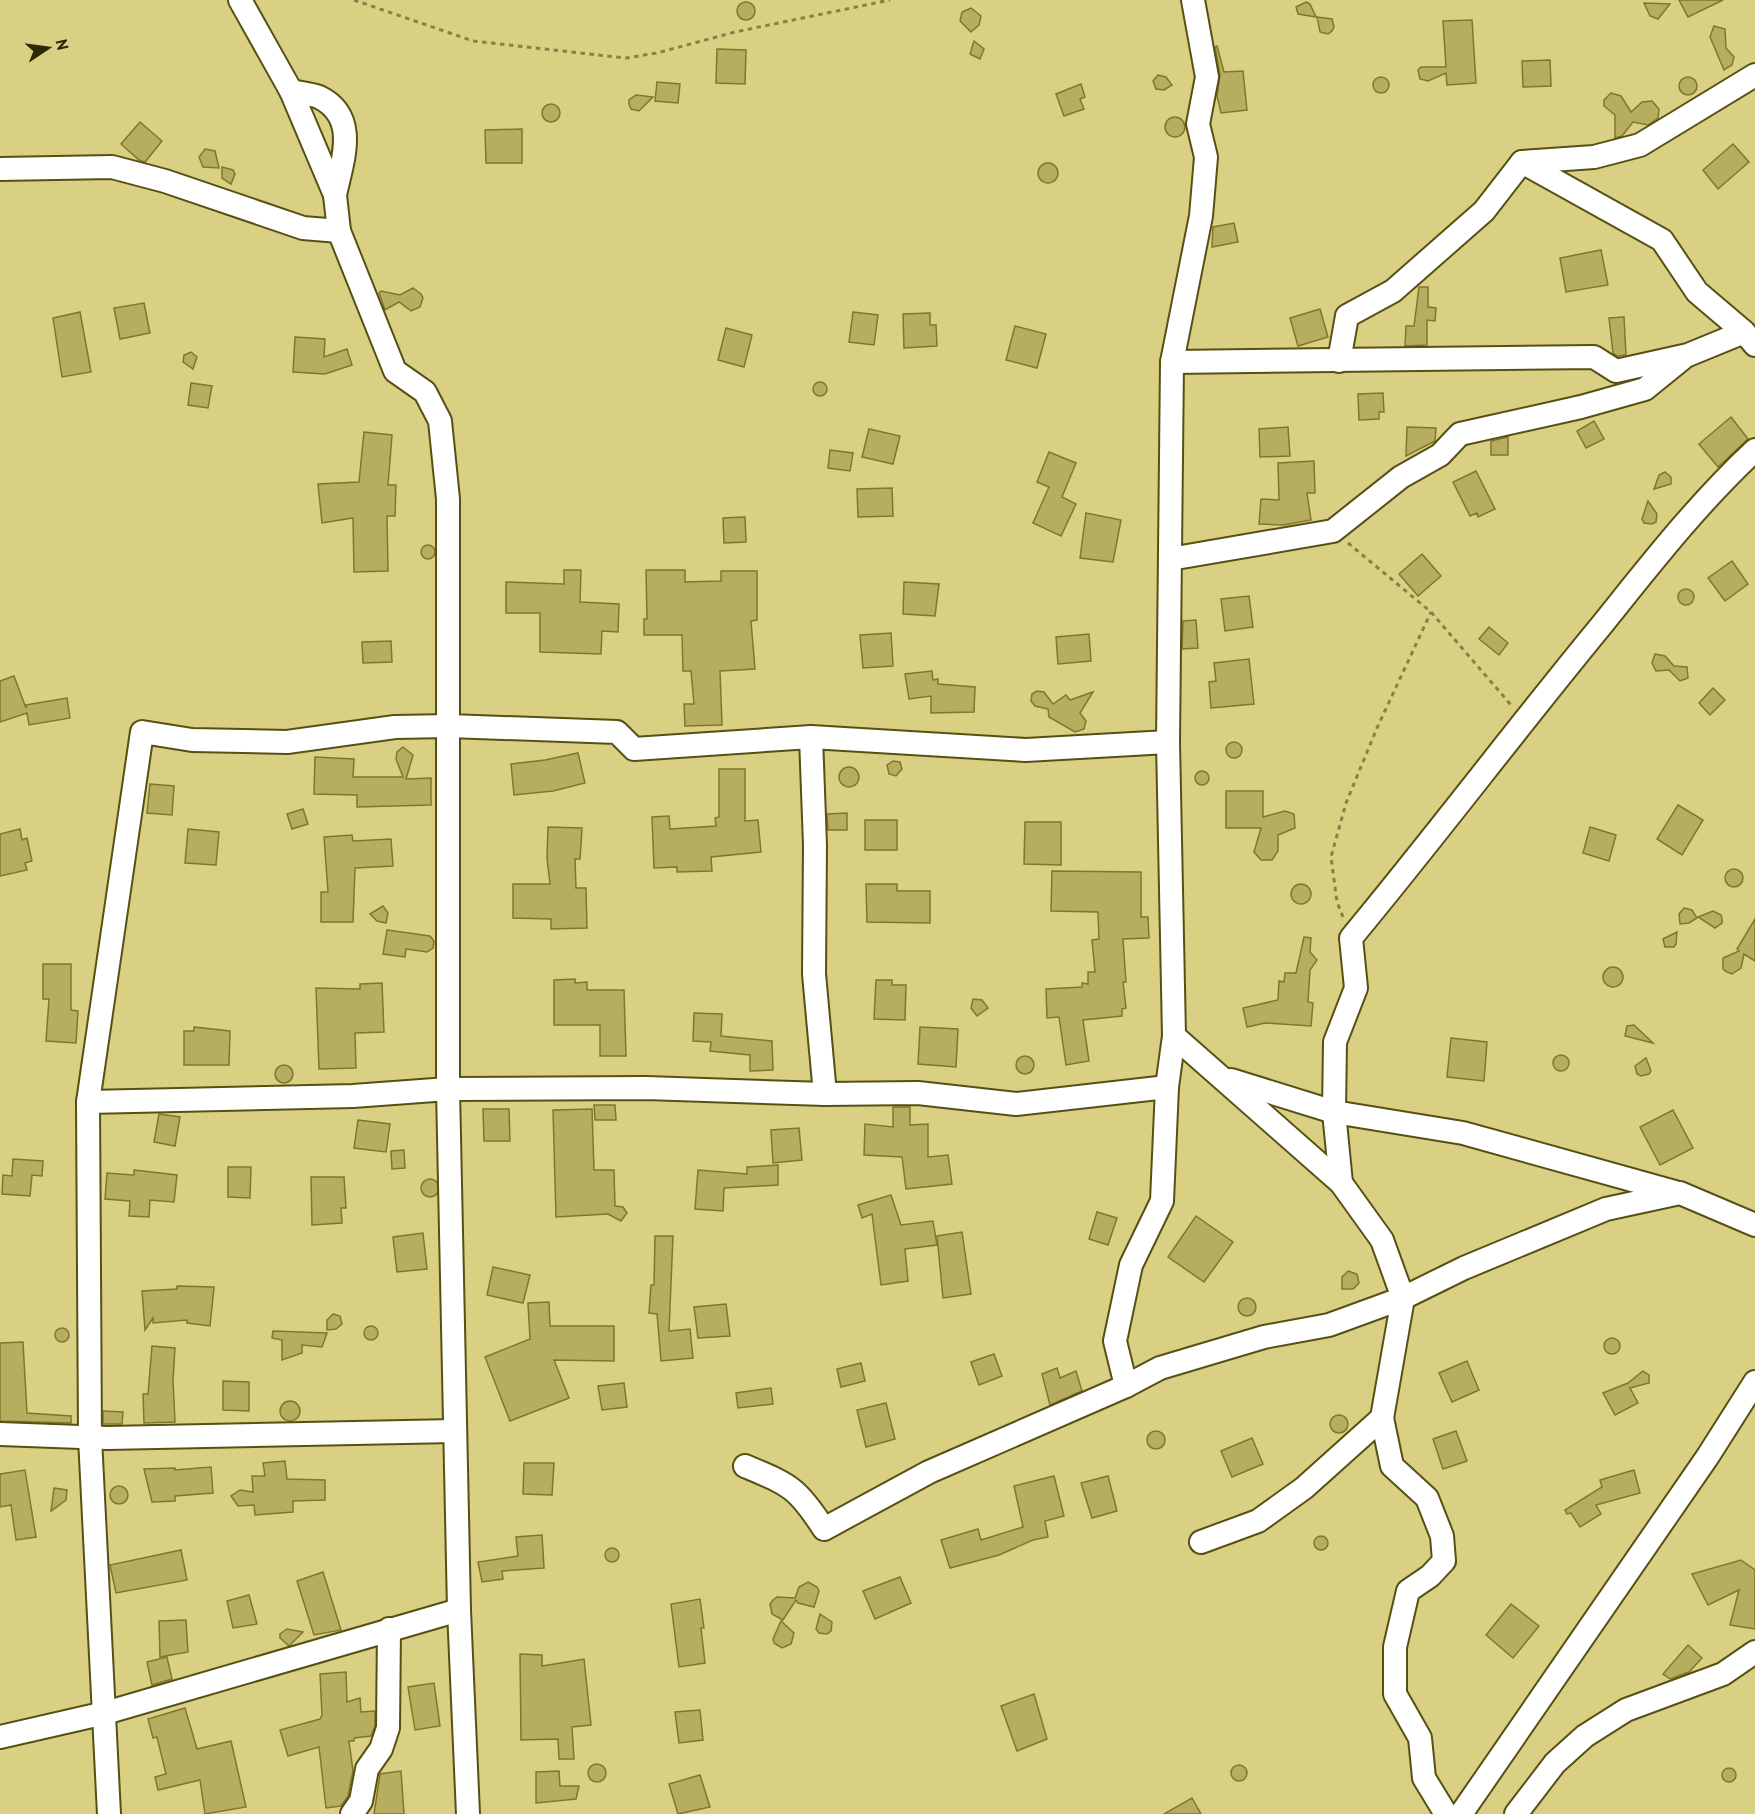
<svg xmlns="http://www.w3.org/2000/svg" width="1755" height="1814" font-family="'PT Sans',sans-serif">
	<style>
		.building { fill: #b6ad61; stroke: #81772a; stroke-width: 1.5 }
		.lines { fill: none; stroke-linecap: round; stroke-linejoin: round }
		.minor-casing { stroke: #575014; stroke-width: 26 }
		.path { stroke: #878049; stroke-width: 3; stroke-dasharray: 4.5 4.5; stroke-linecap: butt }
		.minor { stroke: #fff; stroke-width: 22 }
	</style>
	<rect width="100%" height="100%" fill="#dad084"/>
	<g class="building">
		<path d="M1679 0H1723L1688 17Z"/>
		<path d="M1306 2 1310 4 1316 17 1298 14 1296 7Z"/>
		<circle cx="746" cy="11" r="9"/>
		<path d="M1644 3 1670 4 1658 19 1650 16Z"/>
		<path d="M971 8 981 16 979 25 971 32 960 21 962 12Z"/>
		<path d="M1317 17 1332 19 1334 27 1332 31 1328 34 1320 32Z"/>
		<path d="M1472 20 1476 83 1447 85 1446 73 1428 81 1420 79 1418 70 1421 67H1446L1443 21Z"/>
		<path d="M1714 26 1725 29 1726 48 1734 57 1732 65 1724 70 1710 37Z"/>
		<path d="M974 41 984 49 980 59 970 54Z"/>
		<path d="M1217 46 1224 72 1243 71 1247 110 1221 113 1217 96 1220 75 1215 47Z"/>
		<path d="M717 49 746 50 745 84 716 83Z"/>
		<path d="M1550 60 1551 86 1523 87 1522 61Z"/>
		<path d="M1158 75 1166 77 1172 85 1164 90 1156 89 1153 81Z"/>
		<circle cx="1688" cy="86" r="9"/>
		<circle cx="1381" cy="85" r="8"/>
		<path d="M657 82 680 84 678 103 655 101Z"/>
		<path d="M1081 84 1085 97 1080 99 1084 109 1064 116 1056 94Z"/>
		<path d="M1611 93 1621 96 1631 112 1642 102 1652 101 1659 109 1658 118 1648 125 1633 122 1622 136 1615 138V115L1604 106V100Z"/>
		<path d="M636 95 653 97 639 111 631 109 629 104V100Z"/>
		<circle cx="551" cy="113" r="9"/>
		<circle cx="1175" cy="127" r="10"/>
		<path d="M140 122 162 141 145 162 139 160 121 144Z"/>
		<path d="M522 129V163H486L485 130Z"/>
		<path d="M1733 144 1749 162 1718 189 1703 170Z"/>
		<path d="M205 149 215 151 219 168 203 167 199 157Z"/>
		<circle cx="1048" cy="173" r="10"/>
		<path d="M222 167 233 170 235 174 231 184 222 178Z"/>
		<path d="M1234 223 1238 242 1212 247 1213 227Z"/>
		<path d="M1601 250 1608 285 1566 292 1560 258Z"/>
		<path d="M1419 287H1428V307L1436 308 1435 321 1427 320V345L1405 346 1406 326H1414Z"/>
		<path d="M413 288 421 294 423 298 420 307 411 311 399 302 385 310 379 293 381 291 400 295Z"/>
		<path d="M144 303 150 333 120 339 114 308Z"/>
		<path d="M1320 309 1328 337 1298 346 1290 318Z"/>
		<path d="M80 312 91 372 62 377 53 318Z"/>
		<path d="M853 312 878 315 874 345 849 342Z"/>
		<path d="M930 313V325H936L937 346 904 348 903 314Z"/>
		<path d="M1624 317 1626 355 1617 356 1613 353 1609 318Z"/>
		<path d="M1015 326 1046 334 1037 368 1006 360Z"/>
		<path d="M726 328 752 335 744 367 718 360Z"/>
		<path d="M295 337 325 339 324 357 347 349 352 365 325 374 293 372Z"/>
		<path d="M191 352 197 357 193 369 183 362 184 355Z"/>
		<circle cx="820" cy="389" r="7"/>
		<path d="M191 383 212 386 208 408 188 405Z"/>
		<path d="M1383 393 1384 412H1379V419L1359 420 1358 394Z"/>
		<path d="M1731 417 1748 439 1718 467 1699 444Z"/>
		<path d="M1594 421 1604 439 1586 448 1577 431Z"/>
		<path d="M1288 427 1290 456 1260 457 1259 429Z"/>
		<path d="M1407 427 1436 428 1435 441 1406 456Z"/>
		<path d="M869 429 900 436 893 464 862 457Z"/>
		<path d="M364 432 392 435 388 485H396L395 516H387L388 571 354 572 353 518 322 523 318 484 359 482Z"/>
		<path d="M1508 437V455H1491V441Z"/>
		<path d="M830 450 853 453 850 471 828 468Z"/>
		<path d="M1049 452 1076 463 1062 497 1076 504 1061 536 1033 523 1049 487 1037 482Z"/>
		<path d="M1314 461 1315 493H1307L1311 520 1284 525 1259 524 1261 499 1279 500 1278 463Z"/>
		<path d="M1476 471 1495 509 1478 517 1477 513 1470 516 1453 482Z"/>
		<path d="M1665 472 1671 477V484L1654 489 1659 475Z"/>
		<path d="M892 488 893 516 858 517 857 489Z"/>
		<path d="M1648 501 1657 514 1656 522 1652 524 1644 523 1642 519Z"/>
		<path d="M1086 513 1121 520 1113 562 1080 558Z"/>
		<path d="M745 517 746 542 724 543 723 518Z"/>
		<circle cx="428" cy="552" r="7"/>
		<path d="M1422 554 1441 576 1418 596 1399 574Z"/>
		<path d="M1732 561 1748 584 1725 601 1708 578Z"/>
		<path d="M564 570H581L580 602 619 604 618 632 602 631 601 654 540 652V613H506V582L564 584Z"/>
		<path d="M646 570H685V582L721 581V571H757V620L751 621 755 669 720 671 722 725 685 726 684 704H694L691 671H683L682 635H644V619H647Z"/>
		<path d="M904 582 939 584 935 616 903 614Z"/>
		<circle cx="1686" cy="597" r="8"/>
		<path d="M1249 596 1253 627 1225 631 1221 599Z"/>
		<path d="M1196 620 1198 648 1182 649 1183 621Z"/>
		<path d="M1489 627 1508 643 1499 655 1479 639Z"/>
		<path d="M891 633 893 666 863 668 860 635Z"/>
		<path d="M1089 634 1091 661 1058 664 1056 637Z"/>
		<path d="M391 641 392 662 363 663 362 642Z"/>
		<path d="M1655 654 1665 656 1674 666 1687 667 1688 678 1680 681 1669 670 1656 671 1652 663Z"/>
		<path d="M1249 659 1254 704 1211 708 1209 682 1216 681 1214 663Z"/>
		<path d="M932 671 933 680 938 679V684L975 687 974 712 931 713V696L909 699 905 674Z"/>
		<path d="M14 676 26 708V705L67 698 70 718 29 725 27 713 0 722V681Z"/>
		<path d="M1713 688 1725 700 1710 715 1699 703Z"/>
		<path d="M1037 691 1044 692 1053 704 1066 695 1070 700 1093 692 1080 713 1086 721 1084 729 1075 732 1049 717 1048 709 1035 706 1031 701 1032 694Z"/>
		<circle cx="1234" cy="750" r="8"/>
		<path d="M403 747 413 755 406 779 431 778V805L357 807V795L314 794 315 757 354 759 353 777H403L396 759 397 752Z"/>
		<path d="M578 753 585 783 553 791 514 795 511 764 545 760Z"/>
		<path d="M893 761 900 762 902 769 896 776 889 774 887 765Z"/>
		<circle cx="849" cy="777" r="10"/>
		<path d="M719 769H745V821L758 820 761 852 711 857 712 871 677 872V867L654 868 652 817 669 816 670 829 716 826 715 818 719 817Z"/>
		<circle cx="1202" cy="778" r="7"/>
		<path d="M150 784 174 786 172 815 147 813Z"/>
		<path d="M1226 791H1263V817L1285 811 1294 814 1295 828 1278 835V851L1272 860H1261L1254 852 1261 828H1226Z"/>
		<path d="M1678 805 1703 820 1682 855 1657 839Z"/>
		<path d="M303 809 308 824 292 829 287 814Z"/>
		<path d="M847 813V830H828L827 814Z"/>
		<rect x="865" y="820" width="32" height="30"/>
		<path d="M1025 822H1061V865L1024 864Z"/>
		<path d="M548 827 582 828 580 859H575L576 888H586L587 928 551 929V919L513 918V884H550L547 858Z"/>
		<path d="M1590 827 1616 835 1609 861 1583 853Z"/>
		<path d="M20 829 22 840 27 838 32 861 25 863 27 870 0 876V834Z"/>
		<path d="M188 829 219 832 216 865 185 863Z"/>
		<path d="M352 835 353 841 391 839 393 866 355 868 353 922H321V892H328L324 837Z"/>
		<circle cx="1734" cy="878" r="9"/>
		<path d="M1052 871 1141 872V917H1148L1149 938 1123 939 1126 982H1123L1126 1008 1122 1009V1016L1083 1020 1089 1061 1066 1065 1059 1017 1047 1018 1046 989 1082 987V983L1088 984V972H1095L1092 940 1099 939 1098 912 1051 911Z"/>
		<circle cx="1301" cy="894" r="10"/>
		<path d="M866 884H897V891H930V923L867 922Z"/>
		<path d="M383 906 388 913 386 923 377 921 370 914Z"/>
		<path d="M1684 908 1692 910 1697 918 1689 923 1680 924 1679 914Z"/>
		<path d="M1713 911 1721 915 1722 919V923L1715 928 1698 917Z"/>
		<path d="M1755 919V961L1744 954 1741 968 1732 974 1727 972 1723 969V958L1739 951 1737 949Z"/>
		<path d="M387 930 430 936 434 941 433 948 427 952 406 949 405 957 383 954Z"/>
		<path d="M1677 932 1676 944 1674 947H1665L1663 939Z"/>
		<path d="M1304 937 1311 938 1310 952 1317 960 1310 970 1308 1002 1313 1003 1311 1026 1265 1023 1247 1027 1243 1008 1278 1000 1279 981 1284 982 1285 973H1296Z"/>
		<path d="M43 964H71V1010L78 1011 76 1043 46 1041 49 999H43Z"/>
		<circle cx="1613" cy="977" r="10"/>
		<path d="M575 979V983L587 982V990H624L626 1056H600V1025H554V980Z"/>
		<path d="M876 980H892V985H906L905 1020 874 1019Z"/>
		<path d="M382 983 384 1032 355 1033 356 1068 319 1069 316 988 360 989V984Z"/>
		<path d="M973 999 982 1000 988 1008 977 1016 971 1008Z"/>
		<path d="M694 1013 722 1014 721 1036 772 1041 773 1070 750 1071V1055L710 1051 711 1042 693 1041Z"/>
		<path d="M1634 1025 1653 1043 1625 1036 1627 1026Z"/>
		<path d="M194 1027 230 1031 229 1065H184V1031H194Z"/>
		<path d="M920 1027 958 1029 956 1067 918 1064Z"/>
		<path d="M1451 1038 1487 1042 1484 1081 1447 1077Z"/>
		<circle cx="1561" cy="1063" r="8"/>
		<circle cx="1025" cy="1065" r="9"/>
		<path d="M1646 1058 1651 1071 1649 1074 1641 1076 1637 1074 1635 1066Z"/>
		<circle cx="284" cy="1074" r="9"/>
		<path d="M594 1105H615L616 1120H595Z"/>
		<path d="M893 1107H910V1125L928 1124V1157L948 1155 952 1184 906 1189 902 1157 864 1155 865 1124 893 1127Z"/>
		<path d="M483 1109H509L510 1141H484Z"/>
		<path d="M592 1109 594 1170H614L615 1206 623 1207 627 1213 621 1221 608 1214 556 1217 553 1110Z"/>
		<path d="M1673 1110 1693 1148 1660 1165 1640 1127Z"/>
		<path d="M159 1114 180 1117 175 1146 154 1142Z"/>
		<path d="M358 1120 390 1124 386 1152 354 1148Z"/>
		<path d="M799 1128 802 1160 773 1163 771 1130Z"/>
		<path d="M404 1150 405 1168 392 1169 391 1151Z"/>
		<path d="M13 1159 43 1161 42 1176 32 1175 30 1196 2 1194 3 1175 12 1176Z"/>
		<path d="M778 1165V1185L724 1188 723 1211 695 1209 698 1170 747 1174V1167Z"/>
		<path d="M228 1167H251L250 1198 228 1197Z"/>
		<path d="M134 1170 177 1175 174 1202 150 1200 149 1217 129 1216 130 1201 105 1199 107 1173 134 1175Z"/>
		<path d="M311 1177H344L346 1208H341L342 1223 312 1225Z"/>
		<circle cx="430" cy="1188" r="9"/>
		<path d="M891 1195 901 1225 933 1221 937 1245 905 1249 908 1281 881 1285 872 1214 862 1218 858 1205Z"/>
		<path d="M1097 1212 1117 1218 1108 1245 1089 1239Z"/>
		<path d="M1196 1216 1233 1242 1204 1282 1168 1257Z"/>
		<path d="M962 1232 971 1294 943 1298 937 1236Z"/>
		<path d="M423 1233 427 1269 397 1272 393 1237Z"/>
		<path d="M655 1236H673L669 1331 690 1329 693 1358 661 1361 657 1314 649 1313 651 1285H654Z"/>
		<path d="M493 1267 530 1275 523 1303 487 1295Z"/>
		<path d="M1348 1271 1357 1274 1359 1283 1353 1289H1342V1277Z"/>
		<path d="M177 1286 214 1287 210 1326 187 1323V1320L153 1323V1318L145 1330 142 1291 177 1289Z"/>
		<circle cx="1247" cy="1307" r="9"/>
		<path d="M549 1302 550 1326H614V1361L554 1360 569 1398 510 1421 485 1357 530 1339 528 1303Z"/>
		<path d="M726 1304 730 1336 698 1338 694 1307Z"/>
		<path d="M333 1314 340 1316 342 1324 336 1329 327 1330V1320Z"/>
		<circle cx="371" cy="1333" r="7"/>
		<circle cx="62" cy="1335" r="7"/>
		<path d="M273 1331 327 1333 322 1347 302 1345V1353L282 1360V1340L272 1338Z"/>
		<circle cx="1612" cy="1346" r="8"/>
		<path d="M23 1342 27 1413 71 1416V1423L0 1421V1343Z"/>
		<path d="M152 1346 175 1348 173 1380 175 1422 144 1423 143 1394H148Z"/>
		<path d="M994 1354 1002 1376 979 1385 971 1362Z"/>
		<path d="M1467 1361 1479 1390 1452 1402 1439 1373Z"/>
		<path d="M861 1363 865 1381 841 1387 837 1369Z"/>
		<path d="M1057 1368 1060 1378 1076 1371 1082 1391 1050 1405 1042 1374Z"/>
		<path d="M1643 1371 1649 1375V1383L1630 1388 1638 1403 1615 1415 1603 1393 1628 1383Z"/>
		<path d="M223 1381 249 1382V1411L223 1410Z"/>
		<path d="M624 1383 627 1407 602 1410 598 1386Z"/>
		<path d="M771 1388 773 1404 738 1408 736 1393Z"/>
		<circle cx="290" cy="1411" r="10"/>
		<path d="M886 1403 895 1439 866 1447 857 1410Z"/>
		<path d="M103 1411 123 1412 122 1424H103Z"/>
		<circle cx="1339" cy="1424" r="9"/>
		<circle cx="1156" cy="1440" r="9"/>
		<path d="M1456 1431 1467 1461 1443 1469 1433 1439Z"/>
		<path d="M1252 1438 1263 1464 1232 1477 1221 1451Z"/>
		<path d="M285 1461 287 1479 325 1480V1500L293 1501V1512L255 1515 254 1505 238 1506 231 1496 240 1490 253 1492 252 1476H265L263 1463Z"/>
		<path d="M524 1463H554L552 1495 523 1494Z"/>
		<path d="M211 1467 213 1493 175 1496V1501L152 1502 144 1469 175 1468V1470Z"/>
		<path d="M25 1470 36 1537 16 1540 11 1505 0 1507V1474Z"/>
		<path d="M1634 1470 1640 1493 1596 1505 1601 1514 1580 1527 1571 1513 1567 1514 1565 1510 1602 1487 1600 1480Z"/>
		<path d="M1054 1476 1064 1516 1045 1521 1048 1537 1033 1540 999 1555 950 1568 941 1540 978 1529 981 1540 1023 1527 1014 1486Z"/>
		<path d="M1108 1476 1117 1511 1092 1518 1081 1483Z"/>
		<circle cx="119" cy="1495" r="9"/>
		<path d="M54 1488 67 1490 66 1500 51 1511Z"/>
		<path d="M542 1535 544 1568 502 1571 503 1579 482 1582 478 1562 518 1556 516 1537Z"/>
		<circle cx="1321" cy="1543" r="7"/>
		<circle cx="612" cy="1555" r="7"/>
		<path d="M181 1550 187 1580 116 1593 110 1565Z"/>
		<path d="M1741 1560 1755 1570V1629L1730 1625 1739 1590 1708 1605 1692 1574Z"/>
		<path d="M323 1572 341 1630 314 1635 297 1581Z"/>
		<path d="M900 1577 911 1603 875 1619 863 1591Z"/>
		<path d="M808 1582 817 1587 819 1591 814 1607 798 1603 796 1600 783 1620 772 1614 770 1604 773 1600 777 1597 795 1598 799 1587Z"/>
		<path d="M249 1595 257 1624 233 1628 227 1601Z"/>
		<path d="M700 1599 704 1628H701L705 1663 679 1667 671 1604Z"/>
		<path d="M1511 1604 1539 1626 1513 1658 1486 1635Z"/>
		<path d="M820 1614 832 1622 831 1631 827 1634 819 1633 816 1629Z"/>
		<path d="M186 1620 188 1652 160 1657 159 1621Z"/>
		<path d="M781 1621 794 1633 791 1644 782 1648 774 1643 773 1639Z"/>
		<path d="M287 1629 303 1632 289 1646 280 1638V1634Z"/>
		<path d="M1688 1645 1702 1658 1689 1672 1670 1679 1663 1674Z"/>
		<path d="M520 1654 542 1655V1666L584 1659 591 1725 572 1727 574 1759H559L558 1739 521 1740Z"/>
		<path d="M167 1657 172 1679 152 1685 147 1662Z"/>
		<path d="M346 1672 347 1702 360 1698 361 1712 375 1711V1726L371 1736 354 1738V1741H349L353 1771 348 1796 341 1806 326 1808 319 1747 288 1756 280 1730 320 1719 322 1715 320 1674Z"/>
		<path d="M434 1683 440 1726 415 1730 408 1687Z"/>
		<path d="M1034 1694 1047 1739 1017 1751 1001 1706Z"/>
		<path d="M185 1708 197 1749 231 1741 246 1807 205 1814 200 1780 158 1790 155 1777 166 1774 157 1737 153 1738 148 1719Z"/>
		<path d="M700 1710 703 1740 679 1743 675 1712Z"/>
		<circle cx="597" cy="1773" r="9"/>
		<circle cx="1239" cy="1773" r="8"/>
		<circle cx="1729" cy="1775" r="7"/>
		<path d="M401 1771 404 1814H374L380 1774Z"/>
		<path d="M559 1771 560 1786H579L576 1799 536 1803V1772Z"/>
		<path d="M700 1775 710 1807 678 1814 669 1784Z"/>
		<path d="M1192 1798 1201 1814H1164Z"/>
	</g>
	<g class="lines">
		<g class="minor-casing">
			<g id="minor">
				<path d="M240 0 291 91 335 195 339 231 395 371 425 392 440 421 448 499V1089L459 1610 468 1814"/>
				<path d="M1193 0 1207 77 1198 124 1206 157 1201 216 1172 362 1168 742 1174 1036 1341 1183 1382 1240 1403 1298 1382 1418"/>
				<path d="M291 91C300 93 311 94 319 97 360 117 342 161 335 195"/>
				<path d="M1522 162 1662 240 1697 292 1744 332 1755 345"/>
				<path d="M0 169 112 167 165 181 303 228 339 231"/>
				<path d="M1339 361 1347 316 1393 291 1484 211 1522 162 1594 157 1640 145 1755 75"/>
				<path d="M1172 362 1594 357 1616 371 1688 355 1744 332"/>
				<path d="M1170 559 1333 531 1401 477 1440 455 1460 434 1581 407 1645 389 1682 359"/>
				<path d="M811 737 815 845 814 974 825 1094"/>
				<path d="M1231 1080 1334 1112 1463 1133 1675 1192"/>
				<path d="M88 1102 353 1096 448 1089 646 1088 825 1094 918 1093 1016 1104 1167 1087"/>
				<path d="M1341 1183 1334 1112 1335 1042 1356 988 1351 938C1434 838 1513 733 1596 632 1647 569 1695 506 1755 450"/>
				<path d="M1126 1386 1115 1341 1131 1265 1162 1201 1167 1087 1174 1036"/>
				<path d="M0 1434 107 1438 455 1431"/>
				<path d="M745 1466C790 1485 797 1487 824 1529L929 1472 1126 1386 1160 1368 1264 1337 1329 1325 1403 1298 1464 1268 1606 1209 1680 1193 1755 1225"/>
				<path d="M1201 1542 1258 1521 1304 1488 1382 1418 1392 1466 1427 1498 1442 1536 1444 1561 1430 1576 1408 1591 1395 1647V1694L1420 1738 1424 1778 1446 1814"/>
				<path d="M0 1737 105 1713 459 1610"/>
				<path d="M109 1814 90 1438 88 1102 142 732 192 740 287 742 395 727 449 726 617 732 634 749 811 737 1026 750 1168 742"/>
				<path d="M352 1814 361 1801 367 1769 381 1749 388 1728 389 1629"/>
				<path d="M1461 1814 1708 1456 1755 1382"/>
				<path d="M1516 1814 1555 1763 1585 1736 1626 1710 1723 1674 1755 1652"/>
			</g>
		</g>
		<g class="path">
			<path d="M354 0 473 41 626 58 657 53 735 32 890 0"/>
			<path d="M1348 543 1431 612 1511 705"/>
			<path d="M1343 917 1337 902 1331 857 1346 803 1377 728 1431 612"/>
		</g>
		<use href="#minor" class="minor"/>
	</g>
	<g transform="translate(48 48) rotate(77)" stroke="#dad084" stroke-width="4.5" paint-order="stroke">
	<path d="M0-4.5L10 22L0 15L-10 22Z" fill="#2d2908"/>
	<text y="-9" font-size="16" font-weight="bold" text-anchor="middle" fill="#2d2908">N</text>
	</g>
</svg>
